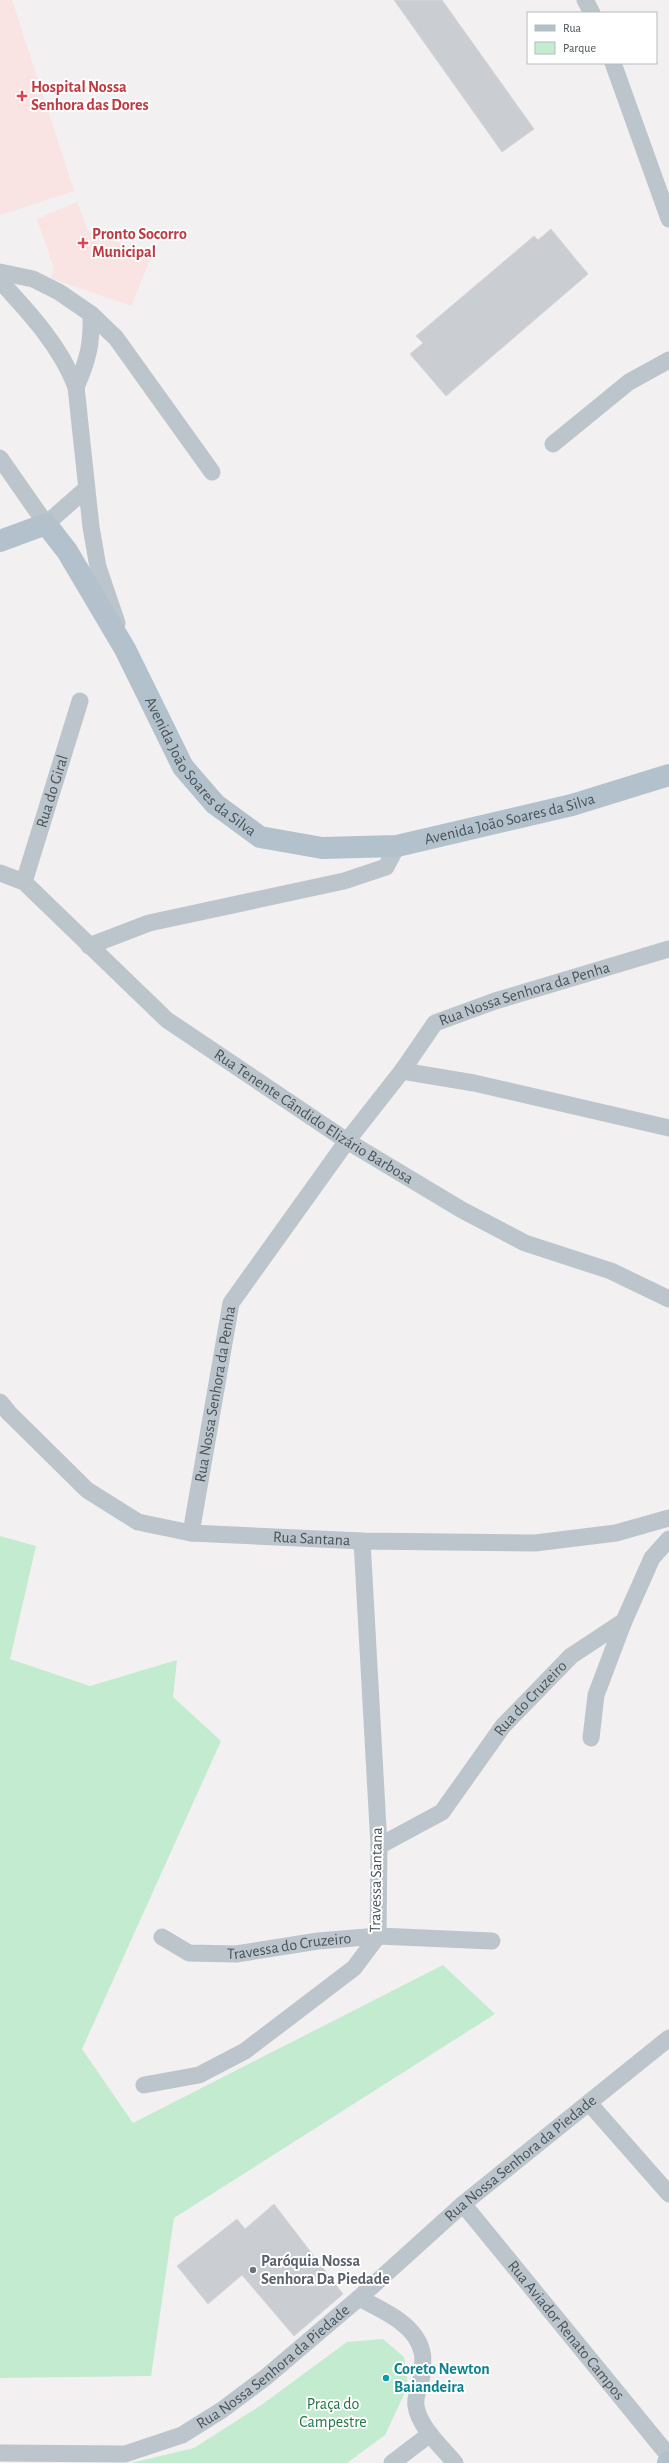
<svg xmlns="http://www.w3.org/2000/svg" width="669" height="2463" font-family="'Alegreya Sans',sans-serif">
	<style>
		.medical { fill: #f9e3e3 }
		.green { fill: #c3ebcf }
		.building { fill: #cacdd1; stroke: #d4d6da }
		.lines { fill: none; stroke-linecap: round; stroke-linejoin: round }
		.minor { stroke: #bcc5cb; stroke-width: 17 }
		.major { stroke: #b2c1cb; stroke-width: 22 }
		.health-dot { fill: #e0444e; stroke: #fff; stroke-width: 1.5 }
		.worship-dot { fill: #6b7280; stroke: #fff; stroke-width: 1.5 }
		.culture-dot { fill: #0f9aa8; stroke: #fff; stroke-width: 1.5 }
		.labels { text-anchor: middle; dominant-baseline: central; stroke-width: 4; stroke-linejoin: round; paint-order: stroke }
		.health-label { font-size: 16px; font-weight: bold; fill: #be3a42; stroke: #fff; text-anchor: start }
		.street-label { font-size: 16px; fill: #49545b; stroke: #fff }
		.worship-label { font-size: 16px; font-weight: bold; fill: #5b616d; stroke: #fff; text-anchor: start }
		.culture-label { font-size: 16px; font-weight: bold; fill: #0d838f; stroke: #fff; text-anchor: start }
		.park-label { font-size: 16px; fill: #217645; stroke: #fff }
	</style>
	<rect width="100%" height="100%" fill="#f2f0f0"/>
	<g class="medical">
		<path d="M0 0H12L74 191 0 215Z"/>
		<path d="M77 202 88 231 152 255 131 306 51 278 54 268 37 219Z"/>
	</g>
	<g class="green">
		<path d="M0 1536 36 1546 10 1659 90 1686 177 1660 173 1697 221 1741 82 2049 133 2123 443 1965 495 2014 174 2218 151 2376 0 2378Z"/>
		<path d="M383 2339 404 2357 408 2386 385 2435 347 2463H131L194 2448 260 2406 347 2342Z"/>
	</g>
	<g class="building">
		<path d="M394 0H442L534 129 502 152Z"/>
		<path d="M551 229 588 274 446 396 410 354 423 343 416 336 534 236 538 240Z"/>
		<path d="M274 2204 343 2294 294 2336 242 2275 208 2304 177 2266 237 2219 245 2229Z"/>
	</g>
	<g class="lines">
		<g class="minor">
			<path d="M585 0 592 13"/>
			<path d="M613 63 669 219"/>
			<path d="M0 272 33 279 59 292 91 314 116 338 212 472"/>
			<path d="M0 281C29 312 61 347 76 387L91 527 98 567 117 623"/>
			<path d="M76 387C88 360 92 344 91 314"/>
			<path d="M553 444 629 382 669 360"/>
			<path d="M0 458 46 524 86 489"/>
			<path id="s1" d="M0 873 24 882 167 1020 347 1141 462 1210 525 1243 611 1271 669 1299"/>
			<path id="s2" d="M24 882 80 701"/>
			<path d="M89 946 149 923 344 881 386 867 397 846"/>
			<path d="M402 1071 474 1083 669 1128"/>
			<path id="s3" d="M0 1402 9 1413 87 1490 138 1522 191 1533 362 1541 535 1543 616 1533 669 1518"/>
			<path id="s4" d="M191 1533 231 1303 347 1141 402 1071 435 1023 495 1001 669 949"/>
			<path d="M591 1738 596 1695 624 1621"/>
			<path id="s5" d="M379 1846 442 1812 503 1726 571 1656 624 1621 652 1558 669 1539"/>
			<path id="s6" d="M162 1937 189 1953 236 1954 318 1941 378 1936 492 1941"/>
			<path d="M144 2085 199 2075 245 2051 354 1968 378 1936 379 1846 362 1541"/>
			<path d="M589 2103 669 2194"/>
			<path id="s7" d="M463 2204 669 2456"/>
			<path d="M359 2298C382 2310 416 2324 422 2352 424 2358 422 2367 422 2373 422 2385 414 2394 416 2406 419 2427 442 2447 455 2463"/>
			<path id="s8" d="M0 2453 125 2454 182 2435 222 2410 266 2377 359 2298 463 2204 669 2038"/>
			<path d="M392 2463 430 2434"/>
		</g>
		<g class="major">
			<path id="s9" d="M0 541 46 524 67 551 125 649 183 767 215 804 260 837 322 848 397 846 572 805 669 775"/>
			<path d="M668 2463 669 2462"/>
		</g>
	</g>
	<g class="health-dot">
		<path d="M20 90h4v4h4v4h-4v4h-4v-4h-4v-4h4z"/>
		<path d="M81 237h4v4h4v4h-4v4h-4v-4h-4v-4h4z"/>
	</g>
	<circle class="worship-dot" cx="253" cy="2270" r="4"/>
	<circle class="culture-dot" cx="386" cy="2378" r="4"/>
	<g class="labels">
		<g class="health-label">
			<text x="31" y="87">Hospital Nossa<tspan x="31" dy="18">Senhora das Dores</tspan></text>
			<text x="92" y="234">Pronto Socorro<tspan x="92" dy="18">Municipal</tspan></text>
		</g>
		<g class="street-label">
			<text stroke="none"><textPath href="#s9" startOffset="339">Avenida João Soares da Silva</textPath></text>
			<text stroke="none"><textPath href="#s2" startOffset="95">Rua do Giral</textPath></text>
			<text stroke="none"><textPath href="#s9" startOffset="687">Avenida João Soares da Silva</textPath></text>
			<text stroke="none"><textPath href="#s4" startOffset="674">Rua Nossa Senhora da Penha</textPath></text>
			<text stroke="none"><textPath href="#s1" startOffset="400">Rua Tenente Cândido Elizário Barbosa</textPath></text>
			<text stroke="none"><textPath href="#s4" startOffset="141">Rua Nossa Senhora da Penha</textPath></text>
			<text stroke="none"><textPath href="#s3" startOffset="359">Rua Santana</textPath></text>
			<text stroke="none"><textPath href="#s5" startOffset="216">Rua do Cruzeiro</textPath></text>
			<text transform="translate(376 1880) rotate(-89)">Travessa Santana</text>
			<text stroke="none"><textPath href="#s6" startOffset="132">Travessa do Cruzeiro</textPath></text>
			<text stroke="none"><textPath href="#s8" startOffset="623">Rua Nossa Senhora da Piedade</textPath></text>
			<text stroke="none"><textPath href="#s7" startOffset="163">Rua Aviador Renato Campos</textPath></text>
			<text stroke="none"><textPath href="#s8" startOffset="299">Rua Nossa Senhora da Piedade</textPath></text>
		</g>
		<g class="worship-label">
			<text x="261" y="2261">Paróquia Nossa<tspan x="261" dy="18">Senhora Da Piedade</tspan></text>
		</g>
		<g class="culture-label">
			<text x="394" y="2369">Coreto Newton<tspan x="394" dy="18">Baiandeira</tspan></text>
		</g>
		<g class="park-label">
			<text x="333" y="2404">Praça do<tspan x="333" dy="18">Campestre</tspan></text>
		</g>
	</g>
	<rect x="527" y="12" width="130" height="52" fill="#ffffff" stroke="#b6bbbd"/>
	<rect x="535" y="25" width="20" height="6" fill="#b2c1cb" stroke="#b6bbbd"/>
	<text x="563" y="32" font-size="12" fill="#49545b">Rua</text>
	<rect x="535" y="42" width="20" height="12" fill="#c3ebcf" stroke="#b6bbbd"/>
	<text x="563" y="52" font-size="12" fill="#49545b">Parque</text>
</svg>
